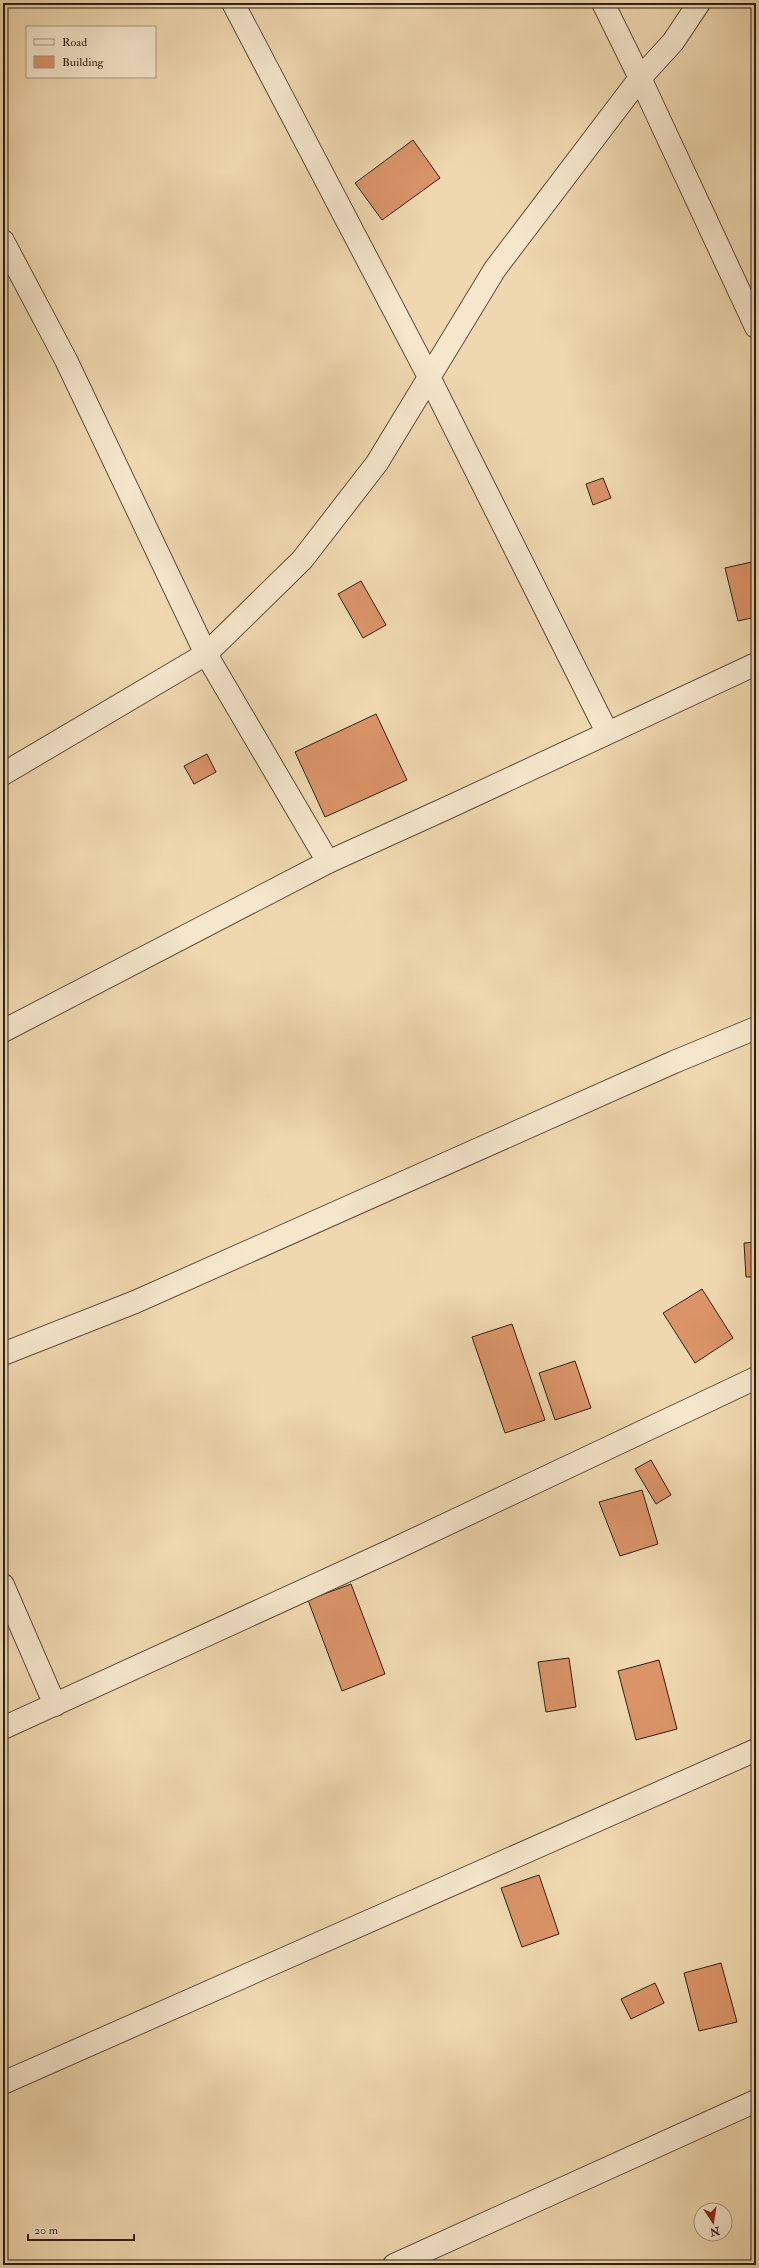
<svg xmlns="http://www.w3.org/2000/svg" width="759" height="2268" font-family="'IM FELL Double Pica',serif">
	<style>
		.building { fill: #da9468; stroke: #301f17 }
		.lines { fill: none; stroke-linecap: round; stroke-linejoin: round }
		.minor-casing { stroke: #604d3d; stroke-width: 24 }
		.minor { stroke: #f5e6cc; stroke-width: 22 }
	</style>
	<rect width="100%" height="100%" fill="#efd8b0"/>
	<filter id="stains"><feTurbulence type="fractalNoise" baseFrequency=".005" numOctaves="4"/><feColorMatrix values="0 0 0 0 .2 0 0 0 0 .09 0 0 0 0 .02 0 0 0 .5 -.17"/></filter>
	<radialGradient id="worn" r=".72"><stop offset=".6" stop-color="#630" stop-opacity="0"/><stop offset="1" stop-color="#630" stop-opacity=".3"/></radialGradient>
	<g class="building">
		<path d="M413 140 440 178 382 220 355 183Z"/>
		<path d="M603 478 611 498 593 505 586 484Z"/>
		<path d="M756 561V617L738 621 725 568Z"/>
		<path d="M361 581 386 625 363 638 338 594Z"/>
		<path d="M376 714 407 780 325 817 295 752Z"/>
		<path d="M207 754 216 772 194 784 184 766Z"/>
		<path d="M756 1242V1277H746L744 1243Z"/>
		<path d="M702 1289 733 1338 695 1363 663 1313Z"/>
		<path d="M512 1324 545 1420 505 1433 472 1337Z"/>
		<path d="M575 1361 591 1408 555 1420 539 1373Z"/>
		<path d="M651 1460 671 1495 656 1504 635 1469Z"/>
		<path d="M642 1490 658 1544 620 1556 599 1502Z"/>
		<path d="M756 1529V1545L752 1530Z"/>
		<path d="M351 1584 385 1674 342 1691 308 1600Z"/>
		<path d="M569 1658 576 1707 546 1712 538 1662Z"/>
		<path d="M659 1660 677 1729 636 1740 618 1671Z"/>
		<path d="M539 1875 559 1934 522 1947 501 1888Z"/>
		<path d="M721 1963 737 2022 699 2031 684 1973Z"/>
		<path d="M655 1983 664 2003 631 2019 621 1999Z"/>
	</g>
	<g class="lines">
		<g class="minor-casing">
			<g id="minor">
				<path d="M233 3 429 377 607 732"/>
				<path d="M603 3 640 78 756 327"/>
				<path d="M3 241 66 360 206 654 328 862"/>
				<path d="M3 774 206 654 302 560 377 463 495 269 640 78 673 42 699 3"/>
				<path d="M3 1031 328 862 447 808 756 664"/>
				<path d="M3 1354 135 1302 674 1062 756 1028"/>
				<path d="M3 1585 55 1705"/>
				<path d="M3 1728 390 1551 756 1378"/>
				<path d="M3 2083 756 1750"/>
				<path d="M394 2265 756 2101"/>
			</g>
		</g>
		<use href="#minor" class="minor"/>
	</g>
	<rect width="759" height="2268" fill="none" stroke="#efd8b0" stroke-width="16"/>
	<rect x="4" y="4" width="751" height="2260" fill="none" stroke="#301f17" stroke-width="2"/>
	<rect x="8" y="8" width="743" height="2252" fill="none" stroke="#301f17"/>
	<rect x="26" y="26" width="130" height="52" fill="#f5e6cc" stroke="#a69684"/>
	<rect x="34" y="39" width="20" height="6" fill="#f5e6cc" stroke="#a69684"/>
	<text x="62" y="46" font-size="12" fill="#301f17">Road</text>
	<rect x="34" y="56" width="20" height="12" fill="#da9468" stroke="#a69684"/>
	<text x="62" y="66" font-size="12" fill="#301f17">Building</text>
	<g transform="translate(713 2222) rotate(168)"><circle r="19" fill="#f5e6cc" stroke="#a69684"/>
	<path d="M0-3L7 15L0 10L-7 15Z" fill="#8f2418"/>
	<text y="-6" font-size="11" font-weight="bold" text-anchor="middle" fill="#301f17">N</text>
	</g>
	<path d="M28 2234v6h106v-6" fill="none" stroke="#301f17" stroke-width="2"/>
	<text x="34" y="2234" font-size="12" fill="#301f17" stroke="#f5e6cc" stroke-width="3" paint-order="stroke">20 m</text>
	<rect width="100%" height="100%" filter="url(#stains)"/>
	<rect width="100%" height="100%" fill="url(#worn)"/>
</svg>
